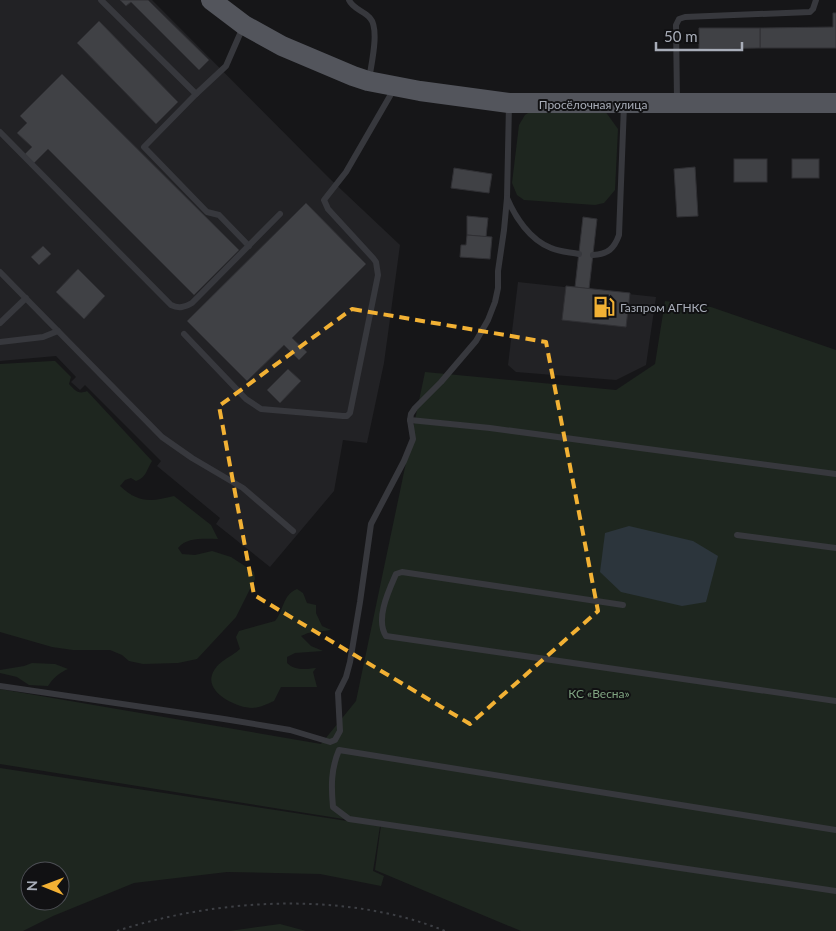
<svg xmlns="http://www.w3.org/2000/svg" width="836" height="931" font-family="Lato,sans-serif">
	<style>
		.built { fill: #222225 }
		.green { fill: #1e261f; fill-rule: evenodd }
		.water { fill: #2c353c }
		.building { fill: #404145; stroke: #303034 }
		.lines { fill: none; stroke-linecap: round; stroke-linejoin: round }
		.path { stroke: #3d3f44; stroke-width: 2; stroke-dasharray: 2.5 4; stroke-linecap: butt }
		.service { stroke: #37383d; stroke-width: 6 }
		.primary { stroke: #53555c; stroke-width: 20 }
		.marked { fill: none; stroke: #f2b134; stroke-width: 4; stroke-dasharray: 10 6; stroke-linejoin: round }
		.labels { text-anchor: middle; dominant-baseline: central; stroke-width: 4; stroke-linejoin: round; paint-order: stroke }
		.street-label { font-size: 12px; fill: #a8adb8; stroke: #111113 }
		.poi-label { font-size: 12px; fill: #a8adb8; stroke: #111113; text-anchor: start }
		.park-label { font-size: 12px; fill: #7fa381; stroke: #111113 }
	</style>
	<rect width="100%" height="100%" fill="#161618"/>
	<g class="built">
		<path d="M0 0H152L329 178 400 245 384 363 367 443 343 440 334 491 270 567 216 524 220 518 157 466 161 461 85 385 80 390 71 382 76 377 56 356 0 361Z"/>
		<path d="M518 282 656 297 646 365 616 380 516 372 508 365Z"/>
	</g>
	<g class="green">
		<path d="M533 110 605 111 618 129 615 190 604 203 595 205 524 200 517 195 512 183 519 125 525 115Z"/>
		<path d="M665 301 711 307 836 350V931H521L375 870 381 825 0 764V689L321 744 356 701 425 372 616 390 655 364Z"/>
		<path d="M52 361H55L71 377 69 384C75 390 78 395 87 391L152 461C147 469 146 478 136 481L131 478 125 480 120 486C138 503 151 502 174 496L211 525 218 539C204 539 187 537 178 548L182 554 195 555 212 551 231 557 254 572 255 579 236 617 197 659 178 663 143 664 129 661 122 655 110 650H73L52 647 0 632V364Z"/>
		<path d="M297 589 303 593 307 603 316 605V613L322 626 331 630 308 633 301 636 311 646 323 651 295 653 287 657V663C295 671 306 669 316 668L313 672 317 687H281L274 701C267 704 259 708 252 708 237 708 206 693 212 675 217 661 230 658 240 649L236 637 239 631 275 621C284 611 282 595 297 589Z"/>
		<path d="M32 663 55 664 68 669C59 673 53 678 48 686L29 685 17 677 0 673V670L24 666Z"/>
		<path d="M0 768 380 826 373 871 384 876 381 886 320 874 227 872 134 883 53 916 23 931H0ZM30 871H60V901H30Z"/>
		<path d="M280 924 306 931H229Z"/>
	</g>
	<path class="water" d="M629 526 693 541 718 556 706 602 682 606 621 592 600 572 605 533Z"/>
	<g class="building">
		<path d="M120 0H148L209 60 199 70 131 2 126 6Z"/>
		<path d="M833 13H836V48H760V28L833 27Z"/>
		<path d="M99 21 178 102 156 124 77 43Z"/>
		<path d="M699 28H760V48L699 49Z"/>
		<path d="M62 74 239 250 194 295 48 149 34 163 25 154 32 147 17 133 27 123 20 116Z"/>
		<rect x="734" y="159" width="33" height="23"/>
		<rect x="792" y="159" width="27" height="19"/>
		<path d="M695 167 698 216 677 217 674 169Z"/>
		<path d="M454 168 492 174 489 193 451 188Z"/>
		<path d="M306 203 366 264 292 338 307 352 299 360 284 345 247 381 187 321Z"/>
		<path d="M467 216 488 218 486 237 467 235Z"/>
		<path d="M583 217 597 219 589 289 575 287Z"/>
		<path d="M467 235 492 237 490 259 460 257 461 245H466Z"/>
		<path d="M43 246 51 254 39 265 31 257Z"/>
		<path d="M78 269 105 296 84 319 56 292Z"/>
		<path d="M566 286 630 293 626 327 562 320Z"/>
		<path d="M288 369 301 381 280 403 267 390Z"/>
	</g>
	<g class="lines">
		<path class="path" d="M117 931C217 898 347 891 445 931"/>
		<g class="service">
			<path d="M101 0 196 94 144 147 207 212 219 215 249 246"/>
			<path d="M349 0C353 9 364 11 370 18 380 29 371 65 369 80"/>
			<path d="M196 94 226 66 243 27"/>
			<path d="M677 100 676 25 679 19 685 17 810 12 813 9 816 0"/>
			<path d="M509 104 507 198C515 217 530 240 551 248 560 252 570 252 579 254"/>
			<path d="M0 132 171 305C179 309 185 307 192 303L280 214"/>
			<path d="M593 255C608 254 614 249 619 235L624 105"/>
			<path d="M0 272 162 437 192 458 243 488 293 531"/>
			<path d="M0 323 26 298"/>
			<path d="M184 334 246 399 261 409 343 416H347L350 413 378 275 376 262 373 258 328 209 324 200 346 172 394 89"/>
			<path d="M0 342 43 337 58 331"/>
			<path d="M410 420 490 428 836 474"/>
			<path d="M737 535 836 548"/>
			<path d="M623 605 402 572 396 574C389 590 375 619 386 636L836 701"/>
			<path d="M0 686 224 719 290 730 330 742 335 740 340 731 338 693 346 677 350 662 360 602 371 524 404 461 413 439 410 420 411 414 415 408 441 382 476 341 488 320 495 302 498 288V271L504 230 507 198"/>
			<path d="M836 830 339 750C331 769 331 786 333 807L349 819 836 891"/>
		</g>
		<path class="primary" d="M211 0 244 25 282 46 353 76 368 81 420 91 509 103H836"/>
	</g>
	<path class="marked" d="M352 309 546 342 598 611 470 724 254 595 219 406Z"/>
	<defs>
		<g id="fuel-bare" transform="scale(1.725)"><path d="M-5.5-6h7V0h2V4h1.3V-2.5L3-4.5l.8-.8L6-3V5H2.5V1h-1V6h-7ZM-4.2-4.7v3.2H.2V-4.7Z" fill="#f2b134" stroke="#111113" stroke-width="2.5" paint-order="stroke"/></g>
	</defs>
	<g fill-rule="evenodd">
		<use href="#fuel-bare" x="604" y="307"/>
	</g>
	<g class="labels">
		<g class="street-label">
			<text x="593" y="104">Просёлочная улица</text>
		</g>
		<g class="poi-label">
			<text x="620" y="307">Газпром АГНКС</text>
		</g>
		<g class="park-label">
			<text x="599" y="693">КС «Весна»</text>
		</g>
	</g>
	<g transform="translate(45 886) rotate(271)"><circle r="24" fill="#111113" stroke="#4d4f55"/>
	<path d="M0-4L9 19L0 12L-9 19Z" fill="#f2b134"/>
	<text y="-8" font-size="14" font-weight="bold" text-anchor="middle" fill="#a8adb8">N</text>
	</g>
	<path d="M656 42v8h86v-8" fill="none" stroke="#a8adb8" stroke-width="2.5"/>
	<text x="664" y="42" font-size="15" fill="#a8adb8" stroke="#111113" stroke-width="4" paint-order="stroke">50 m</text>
</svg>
